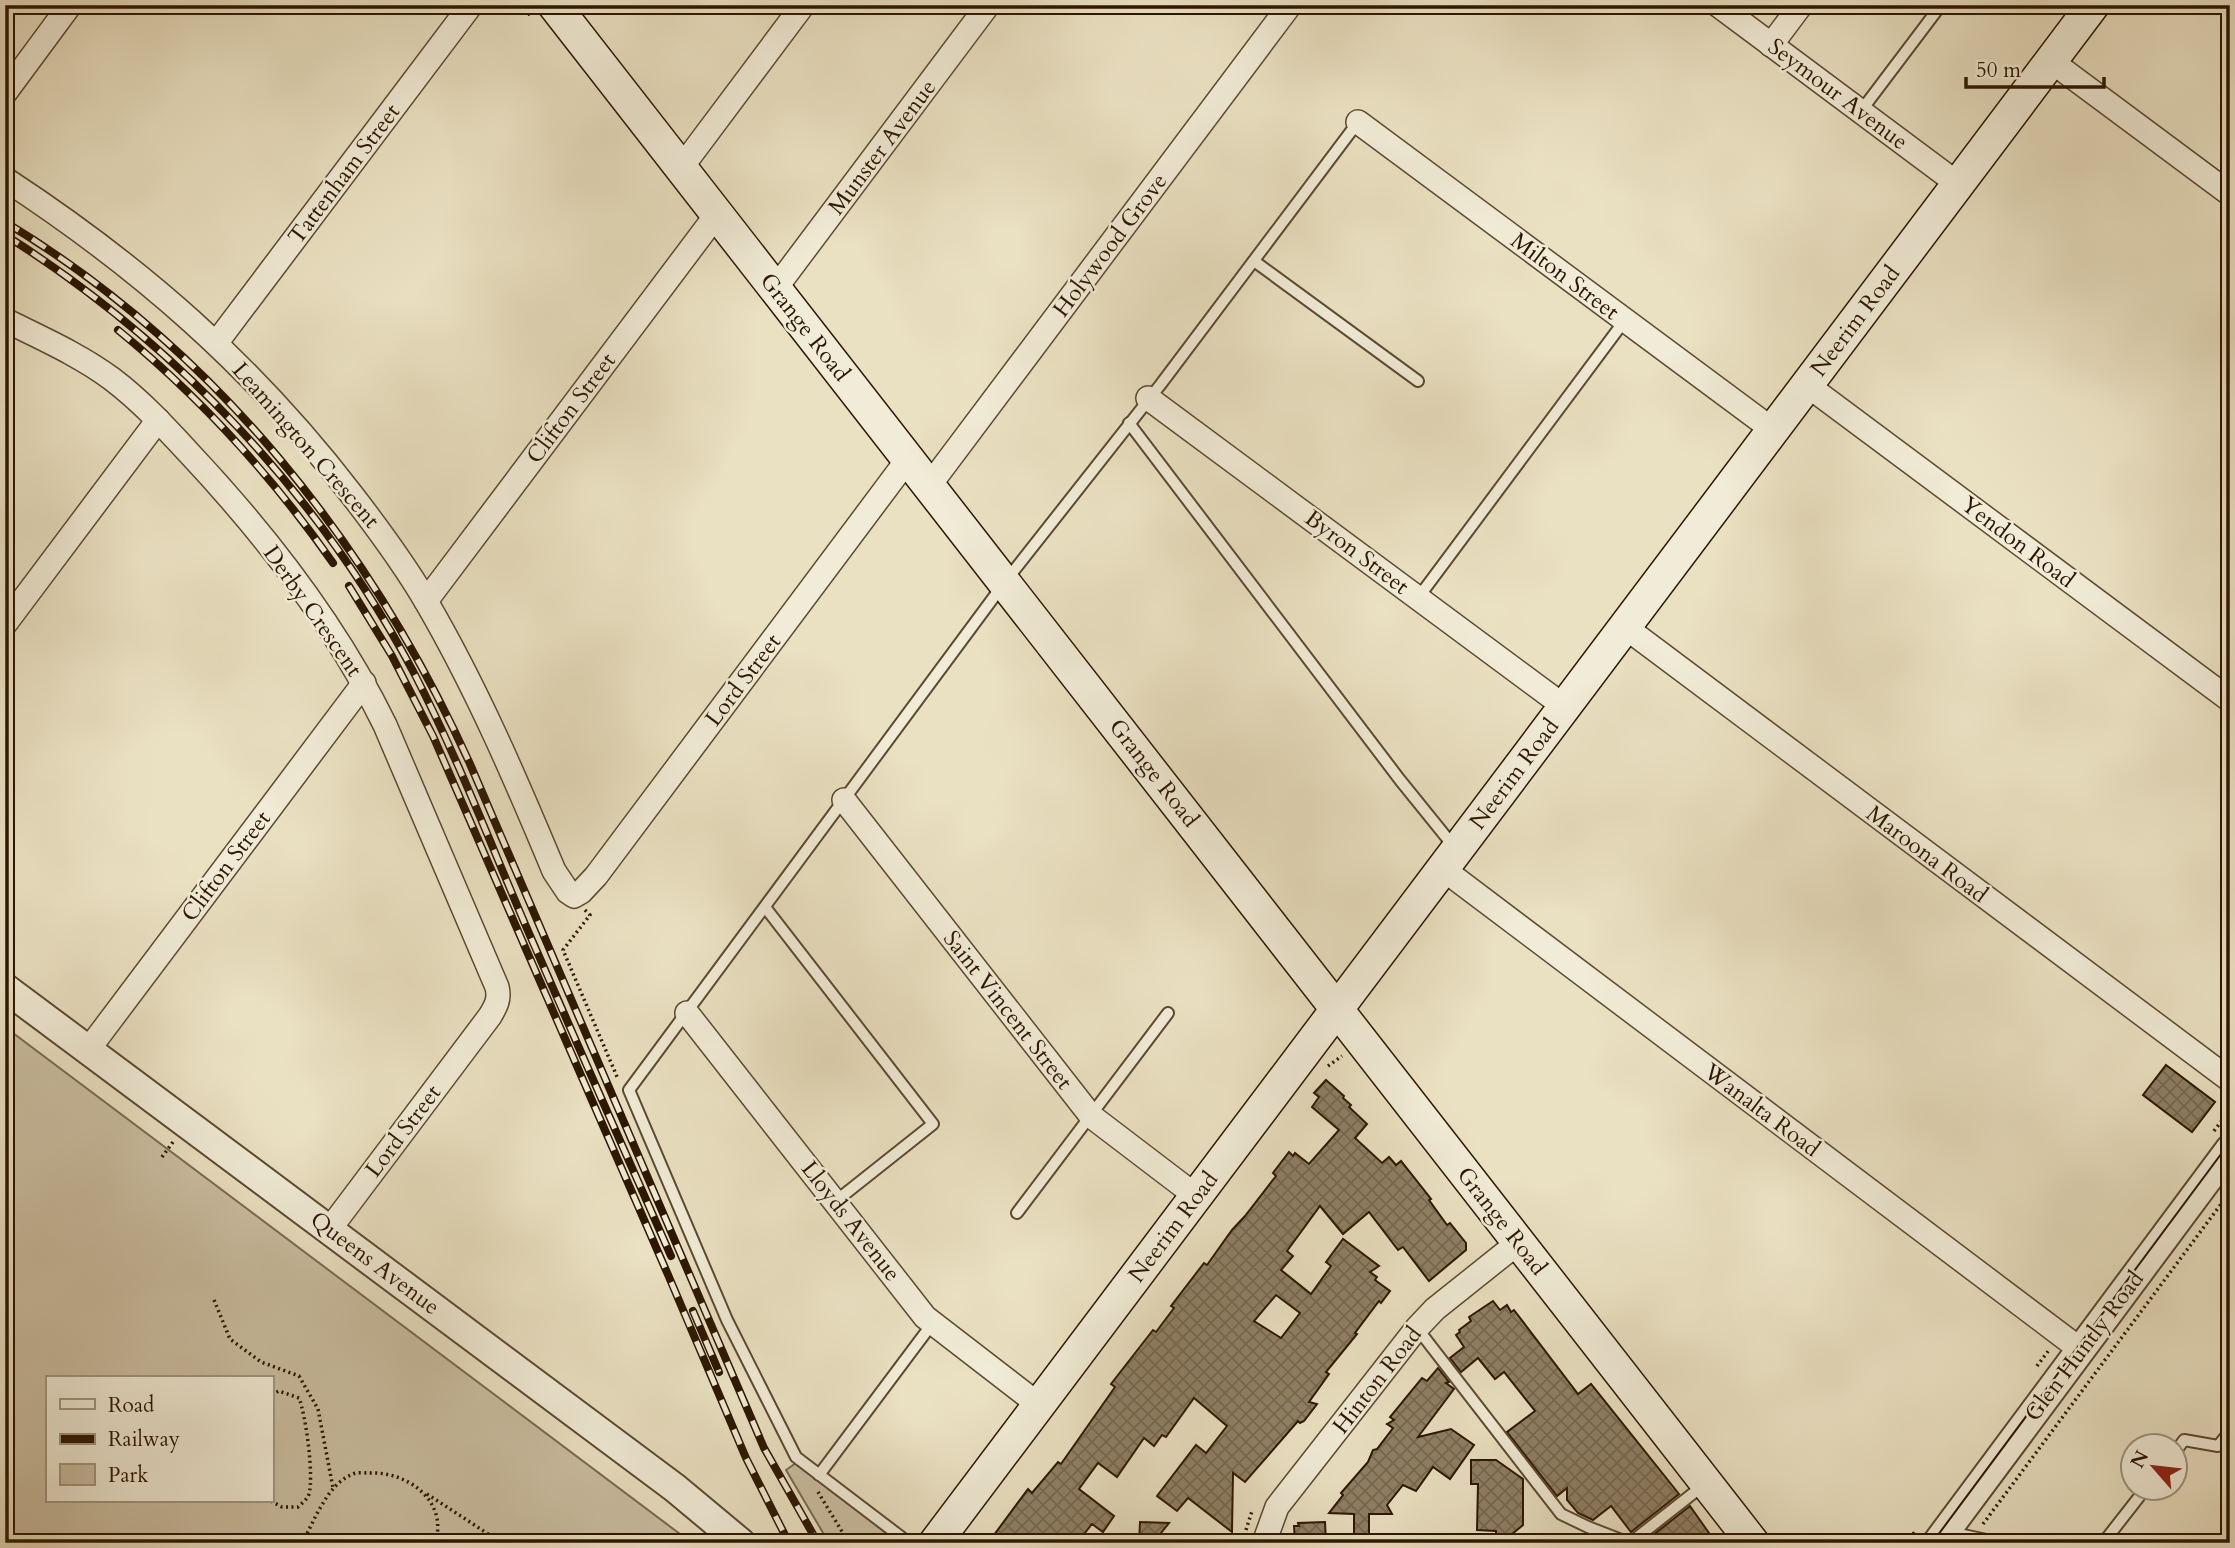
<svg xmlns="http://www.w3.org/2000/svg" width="2235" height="1548" font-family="Cardo,serif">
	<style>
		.park { fill: #cabea1; stroke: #7b6a51; stroke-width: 2; fill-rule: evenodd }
		.building { fill: url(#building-cross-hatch); stroke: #2c1601; stroke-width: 2; fill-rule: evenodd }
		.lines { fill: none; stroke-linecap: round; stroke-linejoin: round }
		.service-casing { stroke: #5c4931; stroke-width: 14 }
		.minor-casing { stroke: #5c4931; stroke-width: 26 }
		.tertiary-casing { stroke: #5c4931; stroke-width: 32 }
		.secondary-casing { stroke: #2c1601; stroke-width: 35 }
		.path { stroke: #2c1601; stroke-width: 3.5; stroke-dasharray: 2 3.5; stroke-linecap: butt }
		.service { stroke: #f1ecd7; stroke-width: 10 }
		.minor { stroke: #f1ecd7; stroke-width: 23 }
		.tertiary { stroke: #f1ecd7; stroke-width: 28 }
		.secondary { stroke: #f1ecd7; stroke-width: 32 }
		.tram { stroke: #2c1601; stroke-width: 2 }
		.rail-casing { stroke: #2c1601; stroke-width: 8 }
		.rail { stroke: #f1ecd7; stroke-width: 5; stroke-dasharray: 16; stroke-linecap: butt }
		.labels { text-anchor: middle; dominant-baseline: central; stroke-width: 5; stroke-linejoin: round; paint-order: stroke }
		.street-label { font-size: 23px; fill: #2c1601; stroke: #f1ecd7 }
	</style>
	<defs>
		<pattern id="building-cross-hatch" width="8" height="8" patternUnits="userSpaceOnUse" patternTransform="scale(1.75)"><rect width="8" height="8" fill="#8f8065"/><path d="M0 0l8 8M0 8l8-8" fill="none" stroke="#756851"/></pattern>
	</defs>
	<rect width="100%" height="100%" fill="#eae1c2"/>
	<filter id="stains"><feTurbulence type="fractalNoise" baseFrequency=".00286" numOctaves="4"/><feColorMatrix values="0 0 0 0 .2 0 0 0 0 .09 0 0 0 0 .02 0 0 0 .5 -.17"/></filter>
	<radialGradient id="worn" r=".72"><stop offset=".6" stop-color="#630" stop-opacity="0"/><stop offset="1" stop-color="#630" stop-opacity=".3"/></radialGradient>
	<g class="park">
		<path d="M5 1027 692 1543H5ZM47 1378H271V1501H47Z"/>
		<path d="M796 1463 901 1542 829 1543 786 1470Z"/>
	</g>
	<g class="building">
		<path d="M2166 1065 2215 1102 2192 1132 2143 1095Z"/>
		<path d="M1326 1080 1344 1096 1343 1098 1351 1105 1349 1107 1367 1124 1355 1138 1382 1163 1389 1157 1396 1165 1401 1161 1431 1199 1429 1200 1447 1225 1450 1223 1466 1243V1250L1429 1281 1403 1247 1398 1250 1369 1212 1343 1234 1320 1206 1287 1251 1293 1256 1281 1270 1311 1294 1331 1266 1326 1262 1343 1239 1379 1266 1370 1272 1377 1277 1375 1280 1390 1291 1381 1303 1379 1301 1355 1333 1357 1334 1326 1372 1329 1374 1309 1402 1317 1404 1304 1421 1300 1423 1298 1421 1245 1482 1233 1473 1232 1532 1188 1498 1177 1511 1157 1496 1196 1445 1206 1453 1227 1426 1194 1398 1166 1437 1162 1435 1154 1446 1144 1438 1117 1477 1098 1463 1079 1489 1114 1516 1103 1532 1092 1524 1077 1543H988L1028 1489 1032 1493 1058 1462 1061 1464 1115 1387 1111 1384 1153 1330 1156 1332 1174 1308 1171 1306 1204 1263 1207 1265 1232 1230 1245 1216 1276 1176 1273 1173 1289 1152 1293 1156 1295 1153 1309 1164 1339 1130 1312 1107 1319 1097 1314 1093ZM1276 1295 1300 1313 1281 1338 1254 1321Z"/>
		<path d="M1493 1301 1500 1310 1507 1305 1511 1312 1514 1310 1578 1394 1591 1384 1679 1494 1631 1532 1611 1506 1593 1520 1578 1513 1567 1500V1488L1557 1496 1507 1432 1535 1411 1504 1372 1495 1379 1478 1358 1461 1372 1450 1358 1464 1347 1456 1335 1460 1332 1459 1330 1471 1321 1469 1317Z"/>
		<path d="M1438 1368 1449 1382 1446 1383 1454 1389 1418 1437 1451 1429 1474 1445 1450 1479 1433 1467 1416 1491 1403 1485 1387 1505 1392 1514H1369V1537H1354V1514L1329 1513 1343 1495 1341 1493 1368 1462 1373 1450 1377 1449 1393 1428 1387 1424 1394 1420 1390 1417 1422 1378 1427 1381Z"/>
		<path d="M1471 1460H1496L1523 1479V1525L1501 1543H1496V1531L1477 1530 1478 1484H1471Z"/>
		<path d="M1690 1506 1716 1543H1659L1649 1538Z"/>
		<path d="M1140 1522 1169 1523 1153 1543H1139Z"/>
		<path d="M1325 1522 1326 1543H1295L1294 1526H1299L1298 1523Z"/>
	</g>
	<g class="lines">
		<g class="service-casing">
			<g id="service">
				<path d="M1861 111 1941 5"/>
				<path d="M1254 261 1418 381"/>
				<path d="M1129 423 1400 780 1455 848"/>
				<path d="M1418 598 1625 320"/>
				<path d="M765 907 933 1124 836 1201"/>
				<path d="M1017 1213 1168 1013"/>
				<path d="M1417 1328 1561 1514 1588 1527 1629 1543"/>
				<path d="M2176 1451 2184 1440 2218 1446 2230 1431"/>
				<path d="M819 1475 932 1324"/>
				<path d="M1949 1532 2001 1543"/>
				<path d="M909 1543 796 1457 727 1320 629 1090 1005 582 1161 384 1358 122"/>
				<path d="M1630 1543 1705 1484"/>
				<path d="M2103 1543 2146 1488"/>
			</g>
		</g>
		<g class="minor-casing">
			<g id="minor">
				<path d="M1718 5 1958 184"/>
				<path d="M1771 45 1801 5"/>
				<path d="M2051 61 2230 194"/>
				<path d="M5 93 70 5"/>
				<path d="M1358 122 1773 430"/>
				<path d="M681 168 803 5"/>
				<path d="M5 179C141 268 253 366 352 495 379 530 405 565 427 603 477 689 516 780 554 871L568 892 574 896 581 892 596 876 908 459"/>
				<path d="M775 289 988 5"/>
				<path d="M5 320C41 338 80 355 112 379 141 401 165 427 189 453 265 534 336 625 385 725L497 987C500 999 496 1006 490 1016L329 1230"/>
				<path d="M217 342 471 5"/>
				<path d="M1807 385 2230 700"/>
				<path d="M1148 398 1565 707"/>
				<path d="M929 486 1290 5"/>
				<path d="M426 601 717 214"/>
				<path d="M5 624 158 420"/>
				<path d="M1625 627 2230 1080"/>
				<path d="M844 800 1091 1116 1196 1196"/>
				<path d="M1443 869 2081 1350"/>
				<path d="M687 1013 925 1317 1039 1405"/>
				<path d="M88 1050 364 683"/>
				<path d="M1264 1543 1277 1507 1417 1328 1435 1309 1519 1242"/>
			</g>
		</g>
		<g class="tertiary-casing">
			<g id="tertiary">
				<path d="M5 988 675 1488 741 1543"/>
				<path d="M1937 1543 2230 1149"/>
			</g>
		</g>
		<g class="secondary-casing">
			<g id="secondary">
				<path d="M554 5 1753 1543"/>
				<path d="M935 1543 2093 5"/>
			</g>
		</g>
		<g class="path">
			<path d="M522 5 532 18"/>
			<path d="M585 910 590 915 563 950 618 1079"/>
			<path d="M1328 1066 1342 1056"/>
			<path d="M2214 1131 2230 1110"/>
			<path d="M162 1157 173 1142"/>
			<path d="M214 1300 230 1339 261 1362 299 1376 318 1409 333 1488"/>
			<path d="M2037 1366 2049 1350"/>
			<path d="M818 1492 849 1543"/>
			<path d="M427 1494 502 1543"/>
			<path d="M271 1501 282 1507H298C302 1503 307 1500 309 1494 314 1476 306 1416 299 1398L279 1391 271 1395"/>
			<path d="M1983 1524 2230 1192"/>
			<path d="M1246 1530 1252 1511"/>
			<path d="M302 1543C315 1520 327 1484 353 1474 357 1472 364 1473 369 1473 407 1471 449 1501 435 1543"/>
			<path d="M1907 1543 1916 1530"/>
		</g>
		<use href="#service" class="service"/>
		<use href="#minor" class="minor"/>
		<use href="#tertiary" class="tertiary"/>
		<use href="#secondary" class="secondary"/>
		<path class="tram" d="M1932 1543 2230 1142"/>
		<g class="rail-casing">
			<g id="rail">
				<path d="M5 222C214 348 370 543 470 764L764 1448 818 1543"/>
				<path d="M5 235C175 342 320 495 414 673 456 754 489 840 525 924 573 1035 622 1145 671 1256"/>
				<path d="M118 330C200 397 272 476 333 563"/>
				<path d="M349 586 392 656 433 736 669 1277 746 1458 789 1543"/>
				<path d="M693 1311 719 1372"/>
			</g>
		</g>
		<use href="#rail" class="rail"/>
	</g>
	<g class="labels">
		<g class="street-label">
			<text transform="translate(1838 94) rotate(37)">Seymour Avenue</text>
			<text transform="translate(882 147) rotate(-53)">Munster Avenue</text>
			<text transform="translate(344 174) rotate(-53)">Tattenham Street</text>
			<text transform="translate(1110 245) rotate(-53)">Holywood Grove</text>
			<text transform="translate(1565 276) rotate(37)">Milton Street</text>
			<text transform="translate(1855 321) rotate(-53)">Neerim Road</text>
			<text transform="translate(805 327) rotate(52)">Grange Road</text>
			<text transform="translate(571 408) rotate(-53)">Clifton Street</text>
			<text transform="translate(306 445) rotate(49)">Leamington Crescent</text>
			<text transform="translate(2018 542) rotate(37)">Yendon Road</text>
			<text transform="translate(1357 552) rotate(37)">Byron Street</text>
			<text transform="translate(313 611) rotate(55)">Derby Crescent</text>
			<text transform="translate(743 680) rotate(-53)">Lord Street</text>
			<text transform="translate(1154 773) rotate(52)">Grange Road</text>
			<text transform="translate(1514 774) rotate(-53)">Neerim Road</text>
			<text transform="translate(1927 854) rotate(37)">Maroona Road</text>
			<text transform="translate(226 866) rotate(-53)">Clifton Street</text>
			<text transform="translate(1008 1010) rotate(52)">Saint Vincent Street</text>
			<text transform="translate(1762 1110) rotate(37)">Wanalta Road</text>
			<text transform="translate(403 1131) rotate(-53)">Lord Street</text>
			<text transform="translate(851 1221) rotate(52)">Lloyds Avenue</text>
			<text transform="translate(1502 1221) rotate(52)">Grange Road</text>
			<text transform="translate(1173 1227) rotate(-53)">Neerim Road</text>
			<text transform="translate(375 1263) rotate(37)">Queens Avenue</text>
			<text transform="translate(2084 1346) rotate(-53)">Glen Huntly Road</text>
			<text transform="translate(1377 1380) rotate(-52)">Hinton Road</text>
		</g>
	</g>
	<rect width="2235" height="1548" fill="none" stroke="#eae1c2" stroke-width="28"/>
	<rect x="7" y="7" width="2221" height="1534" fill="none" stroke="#2c1601" stroke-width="3.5"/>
	<rect x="14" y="14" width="2207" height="1520" fill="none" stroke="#2c1601" stroke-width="2"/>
	<rect x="46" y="1376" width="228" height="126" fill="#f1ecd7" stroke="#a29681" stroke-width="2"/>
	<rect x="60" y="1399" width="35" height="10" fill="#f1ecd7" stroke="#a29681" stroke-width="2"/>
	<text x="108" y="1412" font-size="21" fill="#2c1601">Road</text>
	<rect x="60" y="1434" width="35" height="10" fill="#2c1601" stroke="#a29681" stroke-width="2"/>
	<text x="108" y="1446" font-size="21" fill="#2c1601">Railway</text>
	<rect x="60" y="1464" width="35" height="21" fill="#cabea1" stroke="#a29681" stroke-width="2"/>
	<text x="108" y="1482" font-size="21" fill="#2c1601">Park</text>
	<g transform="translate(2154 1467) rotate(298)"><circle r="33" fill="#f1ecd7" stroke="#a29681" stroke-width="2"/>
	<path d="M0-5L12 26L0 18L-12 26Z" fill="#8f2418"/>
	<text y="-10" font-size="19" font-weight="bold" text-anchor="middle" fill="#2c1601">N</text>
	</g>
	<path d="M1966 77v10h138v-10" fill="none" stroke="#2c1601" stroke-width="3.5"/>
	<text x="1976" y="77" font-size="21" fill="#2c1601" stroke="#f1ecd7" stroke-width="5" paint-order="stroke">50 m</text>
	<rect width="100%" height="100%" filter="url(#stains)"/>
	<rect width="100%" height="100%" fill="url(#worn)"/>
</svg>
